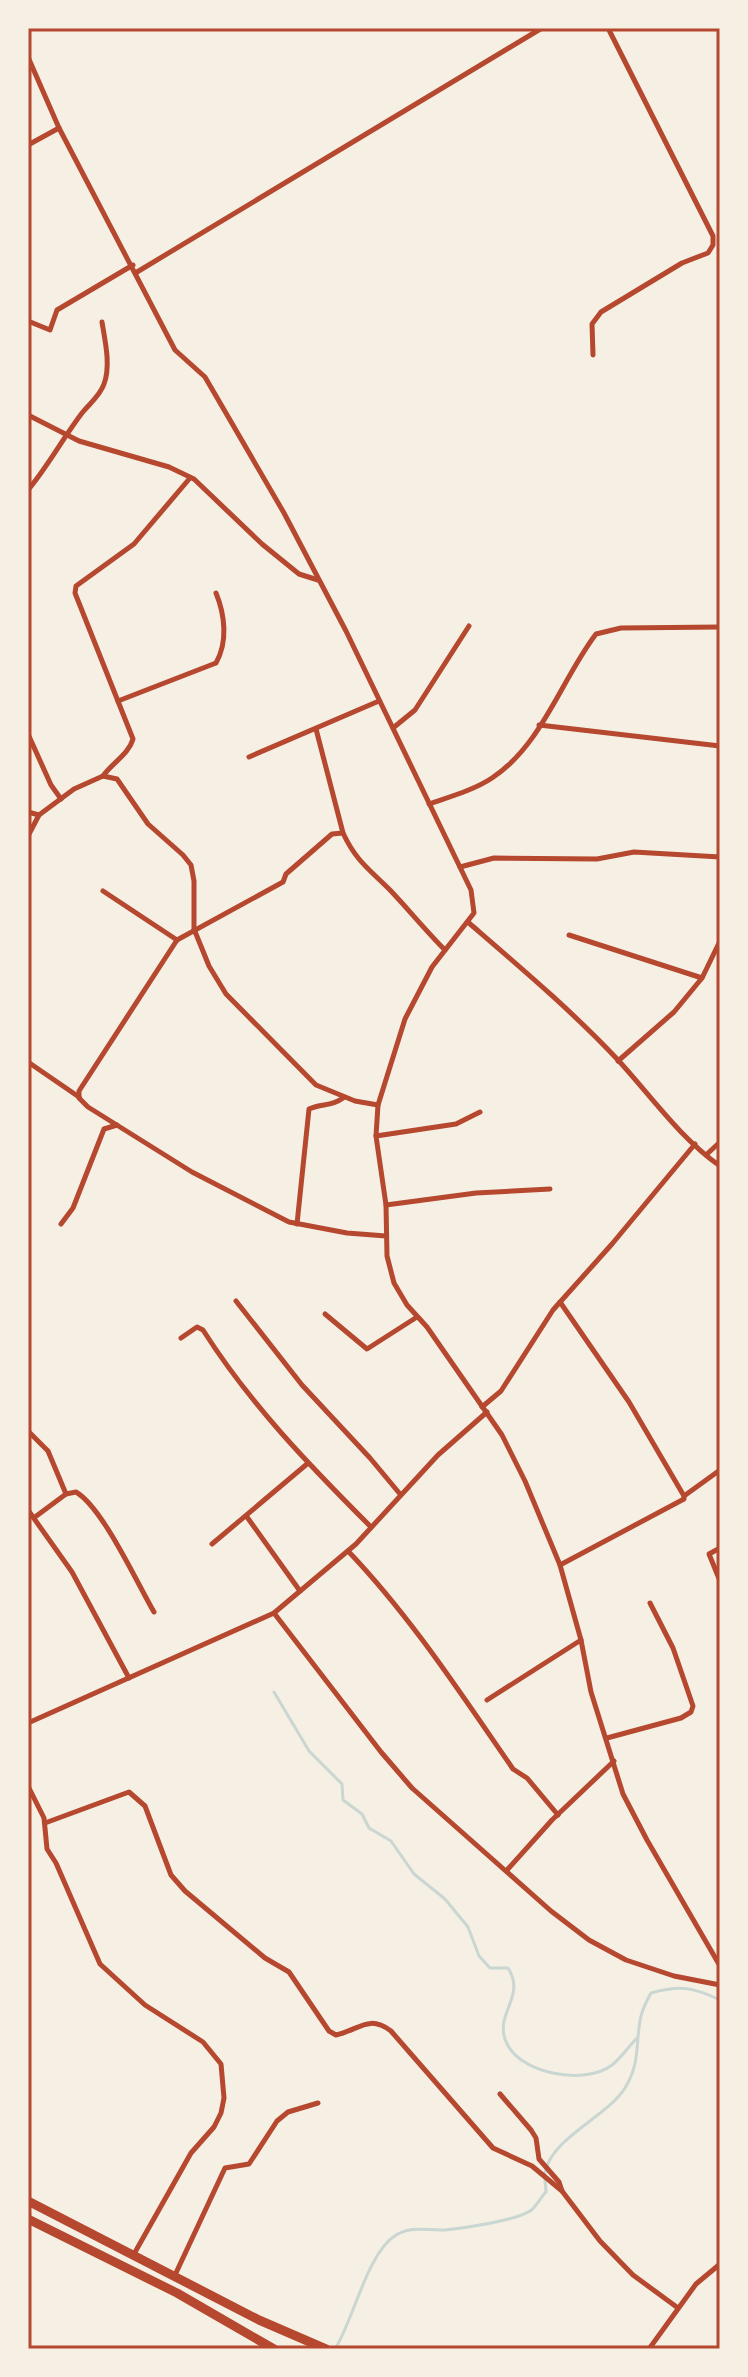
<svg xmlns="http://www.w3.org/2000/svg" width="748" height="2377" font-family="'Varela Round',sans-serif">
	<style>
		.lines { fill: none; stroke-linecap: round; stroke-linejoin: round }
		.stream { stroke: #c9d6d2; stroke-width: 3 }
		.minor { stroke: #b5482f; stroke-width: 5 }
		.trunk { stroke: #b5482f; stroke-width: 9 }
		.neatline { fill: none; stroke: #b5482f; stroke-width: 3 }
	</style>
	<rect width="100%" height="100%" fill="#f6efe4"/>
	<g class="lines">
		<g class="stream">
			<path d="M274 1692 309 1751 342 1784 343 1800 362 1814 369 1828 391 1841 414 1874 445 1899 468 1927 479 1956 490 1968H508C526 1996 496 2012 505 2039 516 2074 585 2086 612 2065 621 2058 629 2046 637 2038"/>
			<path d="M335 2349C354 2319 367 2253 396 2235 412 2225 428 2231 445 2230 464 2228 514 2221 530 2211 536 2207 541 2197 546 2192 546 2186 544 2179 545 2173 551 2138 607 2117 625 2088 641 2062 635 2042 641 2016 643 2008 647 2000 651 1993 680 1985 693 1987 720 2000"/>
		</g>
		<g class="minor">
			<path d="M28 57 59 128 175 350 205 377 284 513 346 631 471 890 474 913 432 967 405 1019 378 1105 376 1136 386 1205 387 1256 394 1283 407 1305 427 1327 502 1435 525 1481 560 1565 581 1640 591 1692 623 1794 647 1840 720 1966"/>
			<path d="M28 145 59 128"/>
			<path d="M137 272 542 28"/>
			<path d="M28 321 50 330 57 310 133 265"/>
			<path d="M593 355 592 324 601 312 682 263 708 253 713 245V236L608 28"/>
			<path d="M28 415 79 441 169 467 194 479 262 544 299 574 318 580"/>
			<path d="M28 490C48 466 63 438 82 413 89 404 100 396 104 384 111 365 105 341 102 322"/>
			<path d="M118 701 216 663C228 642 225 615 216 593"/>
			<path d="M539 725 720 746"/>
			<path d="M393 728 415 710 469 626"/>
			<path d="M316 729 343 833C356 861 369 869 390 890 409 910 426 931 445 950"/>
			<path d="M28 734 51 785 61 799"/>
			<path d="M249 757 379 701"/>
			<path d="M103 776C112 763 129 754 133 739L75 593 76 586 134 544 190 478"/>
			<path d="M429 804C449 797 474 790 492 778 542 745 561 680 596 634L621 628 720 627"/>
			<path d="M28 812 39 815"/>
			<path d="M343 833 332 834 286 874 283 882 177 940 79 1091V1098L88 1107 192 1172 289 1222 347 1233 386 1236"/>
			<path d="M28 836 39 815 74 789 103 776 117 779 148 824 183 855 191 865 194 881V929L209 966 226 994 316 1085 355 1101 378 1105"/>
			<path d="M460 867 494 858 597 859 634 852 720 857"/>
			<path d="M103 891 177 940"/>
			<path d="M469 923C520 967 572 1011 618 1060 651 1096 680 1138 720 1166"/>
			<path d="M569 935 702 978"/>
			<path d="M618 1061 674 1012 702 978 720 941"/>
			<path d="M28 1062 79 1097"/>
			<path d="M376 1136 456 1124 480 1112"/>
			<path d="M706 1155 720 1142"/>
			<path d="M386 1205 476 1193 550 1189"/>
			<path d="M61 1224 73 1208 104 1129 117 1125"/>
			<path d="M297 1224 309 1109C322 1103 331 1107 343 1098"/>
			<path d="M236 1301 302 1385 370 1458 400 1494"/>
			<path d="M325 1314 367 1349 417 1317"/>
			<path d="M181 1338 197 1327 203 1330C250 1404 309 1465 371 1527"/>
			<path d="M482 1407 501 1391 553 1310 612 1244 695 1144"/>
			<path d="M28 1431 48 1451 66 1494"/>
			<path d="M684 1496 720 1470"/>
			<path d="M28 1510 72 1572 129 1678"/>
			<path d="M35 1517 66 1494 76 1492C103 1508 137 1583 154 1612"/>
			<path d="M247 1517 300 1591"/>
			<path d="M212 1544 307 1464"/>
			<path d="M720 1548 709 1554 720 1581"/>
			<path d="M348 1551C411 1617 461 1694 513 1769L527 1778 558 1815"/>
			<path d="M560 1565 684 1499V1496L629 1402 560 1302"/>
			<path d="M274 1613 381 1752 412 1788 551 1911 589 1940 626 1960 674 1976 720 1985"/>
			<path d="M487 1700 581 1640"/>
			<path d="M28 1723 274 1613 356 1544 438 1455 487 1412"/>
			<path d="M607 1738 681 1718 691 1712 693 1706 673 1648 650 1603"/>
			<path d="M28 1786 44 1818 47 1849 56 1863 100 1964 145 2005 203 2042 221 2064 224 2098 221 2113 214 2127 191 2153 134 2254"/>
			<path d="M45 1823 129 1792 145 1806 171 1875 185 1891 265 1958 289 1972 329 2031 336 2035C359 2030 368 2014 391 2031L493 2148 532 2166 562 2191 600 2241 633 2275 678 2308"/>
			<path d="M507 1870 552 1820 614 1761"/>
			<path d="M500 2094 531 2130 536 2138 539 2159 559 2182 562 2191"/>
			<path d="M175 2275 225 2168 249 2164 277 2121 288 2112 318 2103"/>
			<path d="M649 2349 696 2284 720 2264"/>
		</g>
		<g class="trunk">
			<path d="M28 2201 259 2320 326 2349"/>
			<path d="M28 2219 177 2293 274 2349"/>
		</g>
	</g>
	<rect width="748" height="2377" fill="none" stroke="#f6efe4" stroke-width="60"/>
	<rect x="30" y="30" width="688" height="2317" class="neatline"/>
</svg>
